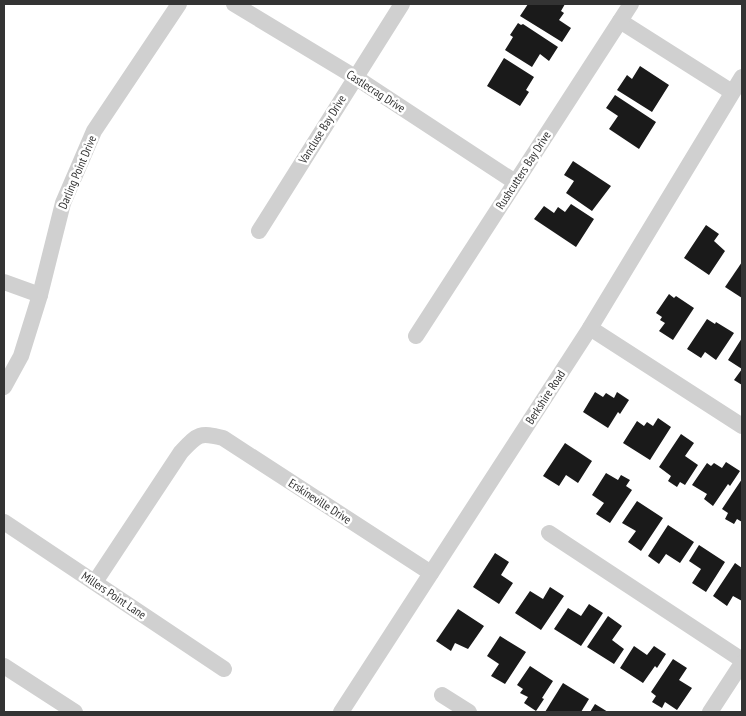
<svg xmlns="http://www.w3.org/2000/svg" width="746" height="716" font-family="'PT Sans Narrow',sans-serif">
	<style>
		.building { fill: #1a1a1a }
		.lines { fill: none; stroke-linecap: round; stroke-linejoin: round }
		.minor { stroke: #d0d0d0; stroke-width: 16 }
		.labels { text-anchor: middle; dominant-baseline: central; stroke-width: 5; stroke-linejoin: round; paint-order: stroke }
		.street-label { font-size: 12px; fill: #333; stroke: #fff }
	</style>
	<rect width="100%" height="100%" fill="#fff"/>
	<g class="building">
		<path d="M528 4H565L561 11 564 13 559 20 571 28 562 42 520 16Z"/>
		<path d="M518 23 521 25 523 24 558 47 549 61 540 54 532 67 505 50 513 37 510 35Z"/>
		<path d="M504 58 534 77 526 90 529 92 520 106 487 86Z"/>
		<path d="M640 66 669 85 652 112 617 90 627 75 632 79Z"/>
		<path d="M615 95 656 122 639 149 609 129 618 116 606 108Z"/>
		<path d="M573 161 611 186 592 211 566 193 574 181 564 175Z"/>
		<path d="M571 204 594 219 576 247 534 219 544 206 554 213 558 207 565 212Z"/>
		<path d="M706 225 719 234 714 241 725 251 709 275 684 258Z"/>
		<path d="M742 262V298L725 287Z"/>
		<path d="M669 294 674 298 676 296 694 308 673 340 659 331 665 323 660 320 662 317 656 313Z"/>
		<path d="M707 319 715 324 716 322 734 333 716 360 705 352 701 358 687 349Z"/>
		<path d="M742 338V385L734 380 742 369 728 360Z"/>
		<path d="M595 392 603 397 606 393 614 398 617 392 629 400 620 414 618 412 608 428 583 412Z"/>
		<path d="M658 418 671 427 650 460 623 443 637 421 644 426 647 422 653 426Z"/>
		<path d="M681 434 694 443 685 456 698 465 685 485 680 482 677 487 668 481 671 476 659 467Z"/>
		<path d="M565 443 592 461 578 483 566 475 559 486 543 476Z"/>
		<path d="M726 462 740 471 730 486 728 484 713 506 704 499 707 494 692 485 707 463 711 466 714 463 722 468Z"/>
		<path d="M606 473 618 480 621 475 630 480 626 486 632 490 610 523 596 514 604 503 592 495Z"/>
		<path d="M742 479V522L737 519 734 524 725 519 728 513 722 509Z"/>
		<path d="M637 501 663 518 641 551 628 542 636 531 622 523Z"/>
		<path d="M668 525 694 542 680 563 666 554 659 564 648 556Z"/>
		<path d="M699 545 725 562 706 592 692 583 701 569 689 561Z"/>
		<path d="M495 553 509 562 501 575 513 583 499 604 473 587Z"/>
		<path d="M735 563 742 568V601L733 596 727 606 713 596Z"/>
		<path d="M550 587 564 596 541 630 515 613 530 591 543 599Z"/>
		<path d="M589 604 603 613 581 646 554 629 568 608 581 616Z"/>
		<path d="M458 609 484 626 468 649 455 643 451 651 436 641Z"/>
		<path d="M608 616 622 626 612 640 624 649 614 664 587 647Z"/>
		<path d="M500 636 526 652 505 684 491 676 499 664 487 656Z"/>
		<path d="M634 646 647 655 654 646 666 654 657 668 655 666 643 683 620 668Z"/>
		<path d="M673 659 687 668 679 680 692 688 677 710 665 702 662 708 652 702 656 696 651 692Z"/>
		<path d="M530 666 553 681 542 698 544 699 536 711 524 703 528 697 520 693 523 689 517 685Z"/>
		<path d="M563 683 589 699 581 712H545Z"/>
		<path d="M595 704 608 712H590Z"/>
	</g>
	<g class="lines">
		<g class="minor">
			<path d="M234 4 355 77 515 182"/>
			<path d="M620 21 732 92"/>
			<path d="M259 231 402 4"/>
			<path d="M4 282 40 295"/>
			<path d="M590 328 742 426"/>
			<path d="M416 336 631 4"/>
			<path d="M4 387 21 356 40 295 63 203 94 131 179 4"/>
			<path d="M4 522 224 669"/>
			<path d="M549 533 742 660"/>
			<path d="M95 582 181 452C198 434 199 432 223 438L431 573"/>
			<path d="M4 666 75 712"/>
			<path d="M442 695 469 712"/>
			<path d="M341 712 590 328 742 77"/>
			<path d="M710 712 742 663"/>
		</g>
	</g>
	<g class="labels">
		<g class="street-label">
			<text transform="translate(376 91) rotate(33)">Castlecrag Drive</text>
			<text transform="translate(322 129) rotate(-58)">Vancluse Bay Drive</text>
			<text transform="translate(523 170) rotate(-57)">Rushcutters Bay Drive</text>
			<text transform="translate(77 172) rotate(-67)">Darling Point Drive</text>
			<text transform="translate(545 397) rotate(-57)">Berkshire Road</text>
			<text transform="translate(320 501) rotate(33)">Erskineville Drive</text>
			<text transform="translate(114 595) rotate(34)">Millers Point Lane</text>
		</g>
	</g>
	<rect width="746" height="716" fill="none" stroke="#333333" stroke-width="10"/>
</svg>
